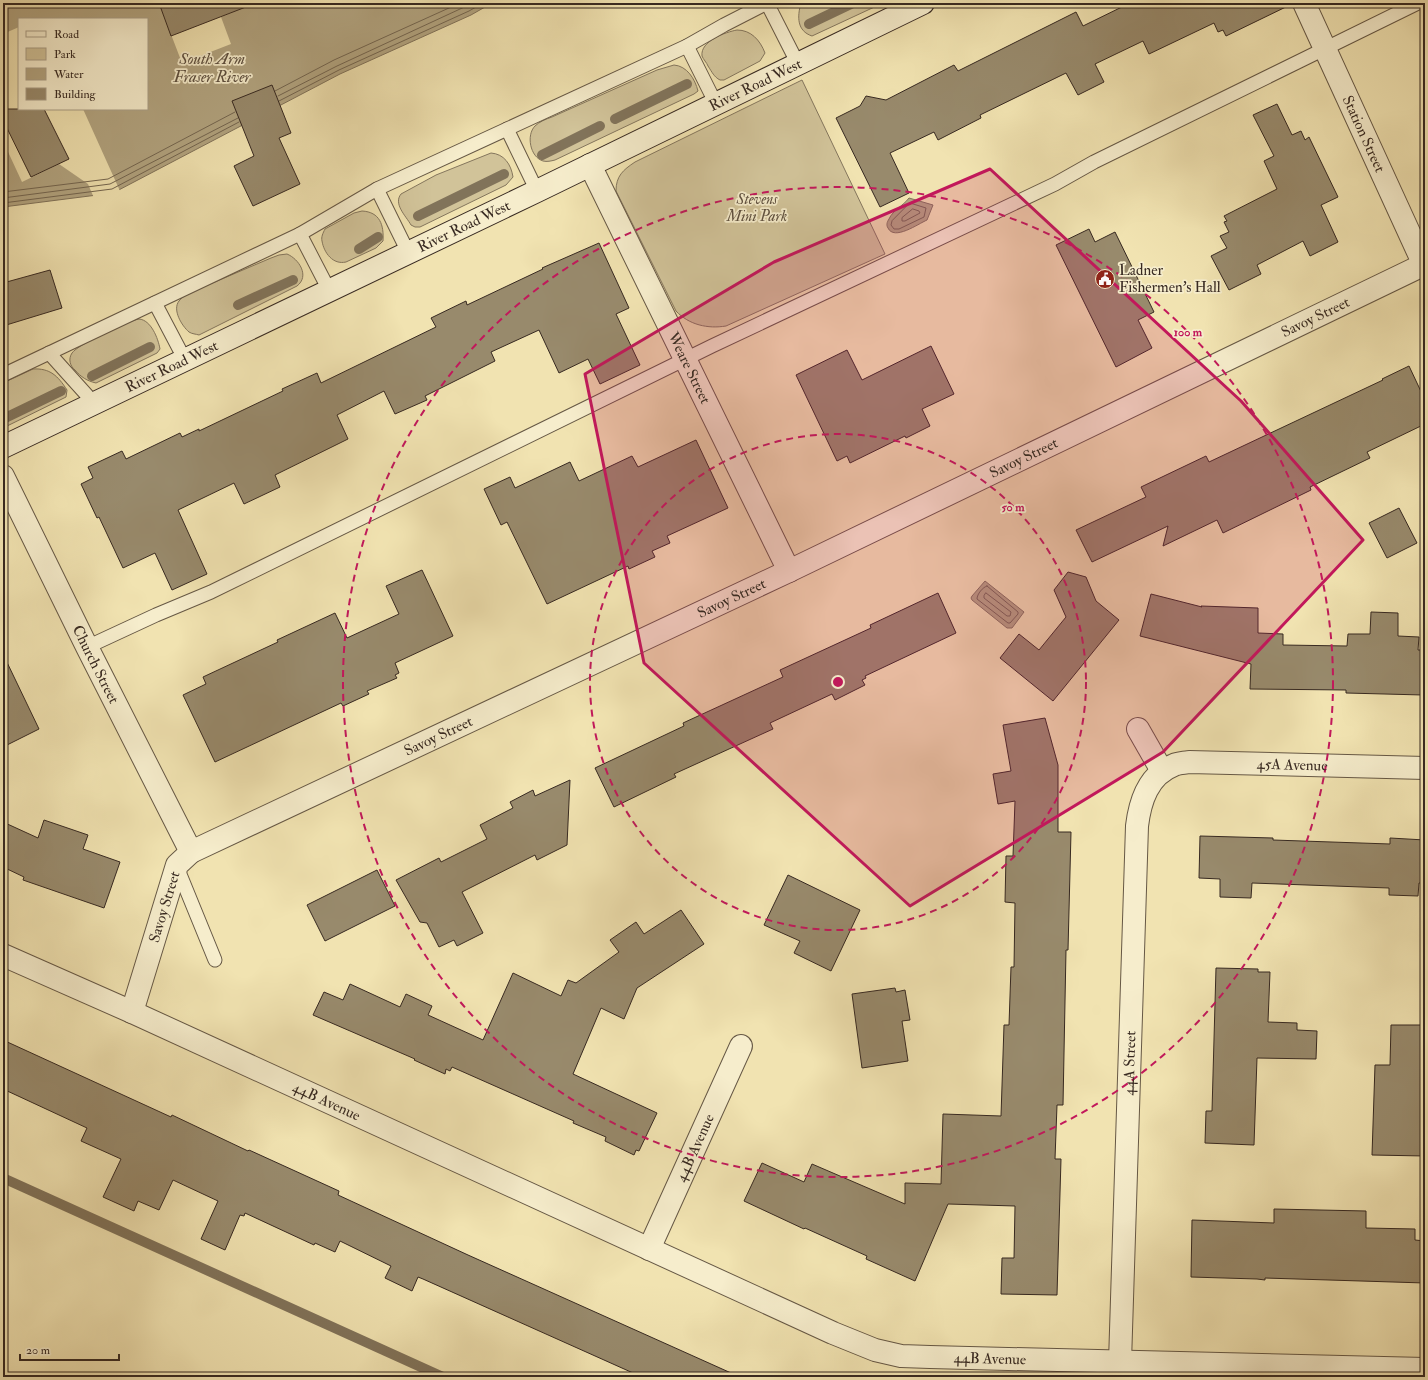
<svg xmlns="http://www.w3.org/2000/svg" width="1428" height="1380" font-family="'IM FELL Double Pica',serif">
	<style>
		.green { fill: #d1c399; stroke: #84765d }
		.water { fill: #b2a480; stroke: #81735a; fill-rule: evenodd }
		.pier { fill: #f1e3b1 }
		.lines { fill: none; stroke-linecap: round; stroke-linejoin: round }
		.shore { stroke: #746650; stroke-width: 1 }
		.stream { stroke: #81735a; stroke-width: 10 }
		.building { fill: #988a6c; stroke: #372921 }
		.lane-casing { stroke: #665845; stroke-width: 15 }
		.street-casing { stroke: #665845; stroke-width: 24 }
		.secondary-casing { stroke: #372921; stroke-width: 24 }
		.lane { stroke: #f6edcc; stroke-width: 13 }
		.street { stroke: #f6edcc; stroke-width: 22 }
		.secondary { stroke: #f6edcc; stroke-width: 22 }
		.marked { fill: #c2185b; fill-opacity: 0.2; stroke: #c2185b; stroke-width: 3; stroke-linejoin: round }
		.ring { fill: none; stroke: #c2185b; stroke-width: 2; stroke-dasharray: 7 5 }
		.labels { text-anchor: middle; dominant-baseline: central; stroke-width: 3.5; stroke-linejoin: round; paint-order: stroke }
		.street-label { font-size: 15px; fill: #372921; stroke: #f6edcc }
		.park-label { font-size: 15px; font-style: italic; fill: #5e503f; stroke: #f6edcc }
		.poi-label { font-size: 15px; fill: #372921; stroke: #f6edcc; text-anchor: start }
		.water-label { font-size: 16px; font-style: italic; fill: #5c4e3e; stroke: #f6edcc }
		.centre { fill: #c2185b; stroke: #f6edcc; stroke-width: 2 }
		.ring-label { font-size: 12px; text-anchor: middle; font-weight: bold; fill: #c2185b; stroke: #f6edcc; stroke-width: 3.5; stroke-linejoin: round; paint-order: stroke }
	</style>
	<rect width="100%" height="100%" fill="#f1e3b1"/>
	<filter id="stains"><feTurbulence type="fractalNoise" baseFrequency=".005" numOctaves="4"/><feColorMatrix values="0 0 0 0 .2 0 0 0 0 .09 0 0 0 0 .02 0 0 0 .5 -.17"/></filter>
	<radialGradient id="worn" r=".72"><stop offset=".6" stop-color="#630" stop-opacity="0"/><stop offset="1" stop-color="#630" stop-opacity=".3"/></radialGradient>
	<g class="green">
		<path d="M801 3H883L812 36C797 31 797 17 801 3Z"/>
		<path d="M737 30C751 30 760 40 765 53L760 61 724 80H720C714 77 712 72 708 66 707 63 703 59 702 56 700 41 726 32 737 30Z"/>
		<path d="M674 65C687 66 695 79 698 91L694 94 555 160C551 161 547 162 543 161 530 157 526 135 535 126 539 122 546 119 552 117L657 70Z"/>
		<path d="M802 80 885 254 726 326C708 329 689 325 676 311L616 191C616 176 623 170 635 162Z"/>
		<path d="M491 153C504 154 511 164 513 177L506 185 420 227H415L411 225C406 216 393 204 401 194L436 175Z"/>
		<path d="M362 211C380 212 384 225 383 241L376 248 346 262C333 265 324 253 322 241 321 237 323 233 325 229L354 213Z"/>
		<path d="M287 254C299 259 310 276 297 286L199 335C196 334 192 334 189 332 182 326 172 310 179 301 181 298 186 295 189 293L271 258 279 255Z"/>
		<path d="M139 319C151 320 158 338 160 349L157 353 96 383C87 381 81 377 75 370 70 366 68 359 72 353 77 345 128 321 139 319Z"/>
		<path d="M33 369C50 368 58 376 67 390L66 397 3 428V383Z"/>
	</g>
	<g class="water">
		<path d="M3 3H492L471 15 340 74 113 193 3 207ZM19 19H147V109H19Z"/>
		<path d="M909 198 933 205 927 220C918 224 894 241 888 228 886 225 887 222 889 219 893 210 903 206 909 198Z"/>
		<path d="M985 581 1024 612 1012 628H1007L972 600 971 598 972 596Z"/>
	</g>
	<g class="pier">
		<path d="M159 3H230L233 12 221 17 231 44 182 63Z"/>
		<path d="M19 27V109H83L120 191 113 195 94 198 88 184 59 164 22 182 3 141V34Z"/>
	</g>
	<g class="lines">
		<g class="shore">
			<path d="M275 91 334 60 460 3"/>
			<path d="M278 96 337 66 473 3"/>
			<path d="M279 101 339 70 469 11 483 3"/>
			<path d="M3 192 108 179 235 112"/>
			<path d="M3 198 110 184 238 118"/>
			<path d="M3 203 112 189 239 122"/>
			<path d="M910 203 926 208 924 217 899 229H894L891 225 892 221Z"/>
			<path d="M913 209 919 211 920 213 905 221H902V218Z"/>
			<path d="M987 586 1018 612V614L1010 623H1008L977 599C977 594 983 587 987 586Z"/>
			<path d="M986 593 1011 612 1010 616H1007L984 598V596Z"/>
		</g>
		<g class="stream">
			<path d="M809 24 853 3"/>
			<path d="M615 119 687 84"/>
			<path d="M542 155 600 126"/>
			<path d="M418 216 504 174"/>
			<path d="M359 249 378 237"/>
			<path d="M238 305 293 280"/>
			<path d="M92 376 150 347"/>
			<path d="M3 419 61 391"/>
			<path d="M3 1178 443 1377"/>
		</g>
	</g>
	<g class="building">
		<path d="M159 3H251V5L171 36Z"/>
		<path d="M1130 3H1292V4L1226 36 1223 30 1218 32 1214 23 1149 54 1143 41 1095 64 1104 82 1078 95 1066 73 980 115 981 118 938 140 934 132 890 153 909 193 880 207 836 118 860 106 866 96 886 100 954 65 958 71 1076 12 1083 26Z"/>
		<path d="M272 85 291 133 279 138 300 184 253 206 234 166 254 156 232 101Z"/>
		<path d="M1277 104 1292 135 1301 131 1305 140 1309 137 1338 197 1321 205 1338 242 1310 256 1303 241 1257 265 1261 274 1229 290 1211 256 1227 248 1220 236 1229 232 1224 222 1227 221 1224 216 1277 189 1264 161 1274 156 1253 115Z"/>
		<path d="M3 109H44L69 159 31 177 3 120Z"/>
		<path d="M1089 229 1095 242 1115 232 1154 312 1138 320 1152 348 1116 367 1056 245Z"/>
		<path d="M599 243 629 308 616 314 640 365 600 384 588 359 559 373 539 330 491 352 495 361 425 396 427 400 395 414 384 391 337 415 348 439 275 475 280 487 244 504 234 483 178 510 207 574 172 590 155 553 123 568 99 517 97 518 81 484 93 478 88 467 122 451 126 459 180 433 182 437 199 429V431L283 391 282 389 317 373 321 383 436 327 431 318 466 301 467 305 543 269 542 268Z"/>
		<path d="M50 270 62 308 3 326V283Z"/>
		<path d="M931 346 954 394 922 409 930 426 906 438 905 436 850 463 847 456 837 461 796 375 847 350 862 380Z"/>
		<path d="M1409 366 1425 400V424L1367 452 1370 458 1310 487 1311 490 1223 533 1217 520 1163 546 1168 526 1092 562 1076 530 1146 497 1141 487 1206 456 1209 462 1383 380 1382 379Z"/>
		<path d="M696 440 728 508 667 536 670 543 652 551 655 557 629 569 628 566 547 604 507 522 501 525 484 489 510 477 515 488 570 462 579 481 632 456 638 467Z"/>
		<path d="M1399 508 1417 543 1387 558 1369 523Z"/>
		<path d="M422 570 453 636 395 663 399 673 395 675 397 678 367 691 369 694 343 706 341 703 215 762 183 695 206 684 203 677 278 642 277 640 335 613 347 638 399 614 386 586Z"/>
		<path d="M1068 572 1086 577 1096 601 1119 620 1053 701 1000 658 1019 634 1039 650 1066 617 1054 590Z"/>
		<path d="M938 593 956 633 865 676 866 678 862 680 865 685 835 700 832 694 770 723 773 729 674 774 676 777 614 807 595 768 684 726 683 723 783 677 780 670 871 628 870 625Z"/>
		<path d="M1151 594 1202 607 1201 606 1258 608V633L1283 634V645L1347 646 1348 634H1370L1371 612 1398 613V636L1419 637 1418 650H1424L1423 695 1346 693V690L1250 689 1251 664 1140 636Z"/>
		<path d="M3 654 39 729 3 747Z"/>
		<path d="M1045 718 1058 765V832H1071L1068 950H1066L1063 1105H1057L1055 1159H1061L1057 1295 1001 1294 1002 1258H1014L1015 1206 948 1204 915 1281 866 1259 867 1256 805 1228 804 1229 744 1201 762 1163 804 1182 812 1164 905 1204V1183L941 1184 943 1114 1001 1116 1004 1025H1009L1011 967H1014L1015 903 1005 902 1006 856H1013L1015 801 998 804 993 774 1011 771 1003 725Z"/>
		<path d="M570 780 567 845 537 860 535 855 462 892 483 933 457 946 454 940 439 947 427 923 420 922 396 880 439 858 441 862 487 839 480 825 513 808 510 802 533 790 535 796Z"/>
		<path d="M44 820 88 835 83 849 120 862 104 908 23 880 24 877 3 867V822L38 838Z"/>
		<path d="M1200 836 1273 838V840L1390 844V838L1425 840V883H1419L1418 896 1389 895V888L1252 883 1251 898 1220 897V879L1199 878Z"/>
		<path d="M377 870 395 906 325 941 307 905Z"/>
		<path d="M788 875 860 910 831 971 794 953 800 941 764 925Z"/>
		<path d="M681 910 704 944 637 988 624 1019 601 1008 573 1074 657 1113 639 1151 636 1150 634 1155 605 1141 606 1137 573 1123 574 1121 452 1067 450 1071 446 1069 445 1074 414 1060 415 1059 313 1015 324 992 343 1000 350 984 400 1007 406 994 432 1006 428 1015 483 1040 513 973 561 996 568 980 576 983 619 952 610 940 636 922 644 934Z"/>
		<path d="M1216 968 1258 969V972H1270L1268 1022 1297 1023V1030L1317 1031 1316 1059 1257 1058 1254 1145 1205 1143 1206 1111H1212Z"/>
		<path d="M895 988 896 992 905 990 910 1020 902 1021 908 1061 862 1068 852 994Z"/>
		<path d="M1391 1025H1425V1156L1372 1155 1375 1065H1390Z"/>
		<path d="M3 1040 171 1117 172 1115 248 1151 249 1150 339 1191 338 1195 468 1255 740 1377H642L423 1279 418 1277 412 1291 385 1278 391 1266 340 1241 335 1252 315 1243 314 1245 245 1213 244 1216 240 1215 225 1250 201 1239 218 1201 173 1180 159 1210 138 1201 134 1211 103 1197 121 1159 81 1141 87 1128 3 1089Z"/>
		<path d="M1274 1209 1366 1211V1228L1415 1229V1240L1425 1241V1283L1265 1278V1280L1257 1279 1191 1277 1192 1220 1274 1223Z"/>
	</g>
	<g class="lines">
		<g class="lane-casing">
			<g id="lane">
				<path d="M767 3 798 64"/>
				<path d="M687 46 716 104"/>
				<path d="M507 129 537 191"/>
				<path d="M377 189 408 252"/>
				<path d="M300 234 329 290"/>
				<path d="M155 303 185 360"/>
				<path d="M49 353 94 403"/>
				<path d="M3 375 300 234 377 189 687 46 724 25 767 3"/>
				<path d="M87 647 156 615 211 592 712 346 1055 184 1094 162 1418 3"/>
				<path d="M177 867 215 960"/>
			</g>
		</g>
		<g class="street-casing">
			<g id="street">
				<path id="s1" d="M1304 3 1424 265"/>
				<path id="s2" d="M590 165 789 571"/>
				<path id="s3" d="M3 476 87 647 191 852"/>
				<path d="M1138 729 1162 771"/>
				<path id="s4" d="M3 955 132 1012 833 1333 875 1350 901 1356 930 1357 1425 1369"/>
				<path id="s5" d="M132 1012 177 865 191 852 789 571 1425 264"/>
				<path id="s6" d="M649 1249 741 1046"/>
				<path id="s7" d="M1120 1362 1137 826C1140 801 1148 775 1174 765 1178 763 1184 763 1189 762L1425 768"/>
			</g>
		</g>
		<g class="secondary-casing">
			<g id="secondary">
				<path id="s8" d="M3 447 537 191 923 3"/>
			</g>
		</g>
		<use href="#lane" class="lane"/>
		<use href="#street" class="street"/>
		<use href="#secondary" class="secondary"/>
	</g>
	<path class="marked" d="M990 169 1241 401 1363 540 1163 752 910 906 644 663 585 374 774 262Z"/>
	<g class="ring">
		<circle cx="838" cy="682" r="248"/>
		<circle cx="838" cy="682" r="495"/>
	</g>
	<defs>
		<g id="civic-disc" transform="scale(1)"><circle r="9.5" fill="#8f2418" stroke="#f6edcc"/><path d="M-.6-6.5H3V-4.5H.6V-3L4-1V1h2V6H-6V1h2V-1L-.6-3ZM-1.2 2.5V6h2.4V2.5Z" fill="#fff"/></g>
	</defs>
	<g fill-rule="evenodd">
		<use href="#civic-disc" x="1105" y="279"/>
	</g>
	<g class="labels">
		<g class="street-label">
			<text stroke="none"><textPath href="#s8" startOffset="835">River Road West</textPath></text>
			<text stroke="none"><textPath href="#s1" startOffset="144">Station Street</textPath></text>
			<text stroke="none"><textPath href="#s8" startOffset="511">River Road West</textPath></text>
			<text stroke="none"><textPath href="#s5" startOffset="1418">Savoy Street</textPath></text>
			<text stroke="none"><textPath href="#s8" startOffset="187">River Road West</textPath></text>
			<text stroke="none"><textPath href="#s2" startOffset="226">Weare Street</textPath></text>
			<text stroke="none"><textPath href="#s5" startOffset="1094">Savoy Street</textPath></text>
			<text stroke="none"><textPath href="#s5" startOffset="770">Savoy Street</textPath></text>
			<text stroke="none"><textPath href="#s3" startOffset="210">Church Street</textPath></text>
			<text stroke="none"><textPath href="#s5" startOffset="446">Savoy Street</textPath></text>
			<text stroke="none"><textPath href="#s7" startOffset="730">45A Avenue</textPath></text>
			<text stroke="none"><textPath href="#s5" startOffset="110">Savoy Street</textPath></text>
			<text stroke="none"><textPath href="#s7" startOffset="299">44A Street</textPath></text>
			<text stroke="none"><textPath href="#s4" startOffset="355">44B Avenue</textPath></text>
			<text stroke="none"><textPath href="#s6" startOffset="111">44B Avenue</textPath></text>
			<text stroke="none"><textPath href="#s4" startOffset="1073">44B Avenue</textPath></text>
		</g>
		<g class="park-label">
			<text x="757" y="199">Stevens<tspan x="757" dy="17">Mini Park</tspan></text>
		</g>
		<g class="poi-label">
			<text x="1119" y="270">Ladner<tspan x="1119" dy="17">Fishermen's Hall</tspan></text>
		</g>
		<g class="water-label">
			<text x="212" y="59">South Arm<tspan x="212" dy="18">Fraser River</tspan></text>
		</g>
	</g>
	<circle cx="838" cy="682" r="6" class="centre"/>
	<g class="ring-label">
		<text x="1188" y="336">100 m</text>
		<text x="1013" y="511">50 m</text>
	</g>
	<rect width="1428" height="1380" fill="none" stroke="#f1e3b1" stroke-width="16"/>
	<rect x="4" y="4" width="1420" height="1372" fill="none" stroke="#372921" stroke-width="2"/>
	<rect x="8" y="8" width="1412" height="1364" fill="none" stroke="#372921"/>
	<rect x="18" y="18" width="130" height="92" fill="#f6edcc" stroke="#aa9f88"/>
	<rect x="26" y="31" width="20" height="6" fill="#f6edcc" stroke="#aa9f88"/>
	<text x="54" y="38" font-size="12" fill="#372921">Road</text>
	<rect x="26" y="48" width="20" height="12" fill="#d1c399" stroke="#aa9f88"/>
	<text x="54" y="58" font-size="12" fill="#372921">Park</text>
	<rect x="26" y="68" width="20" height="12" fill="#b2a480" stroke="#aa9f88"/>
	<text x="54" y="78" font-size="12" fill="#372921">Water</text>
	<rect x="26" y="88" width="20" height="12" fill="#988a6c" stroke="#aa9f88"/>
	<text x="54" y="98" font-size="12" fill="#372921">Building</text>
	<path d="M20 1354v6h99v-6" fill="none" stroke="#372921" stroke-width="2"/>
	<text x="26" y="1354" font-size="12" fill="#372921" stroke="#f6edcc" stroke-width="3" paint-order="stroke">20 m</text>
	<rect width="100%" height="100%" filter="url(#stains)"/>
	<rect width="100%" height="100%" fill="url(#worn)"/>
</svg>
